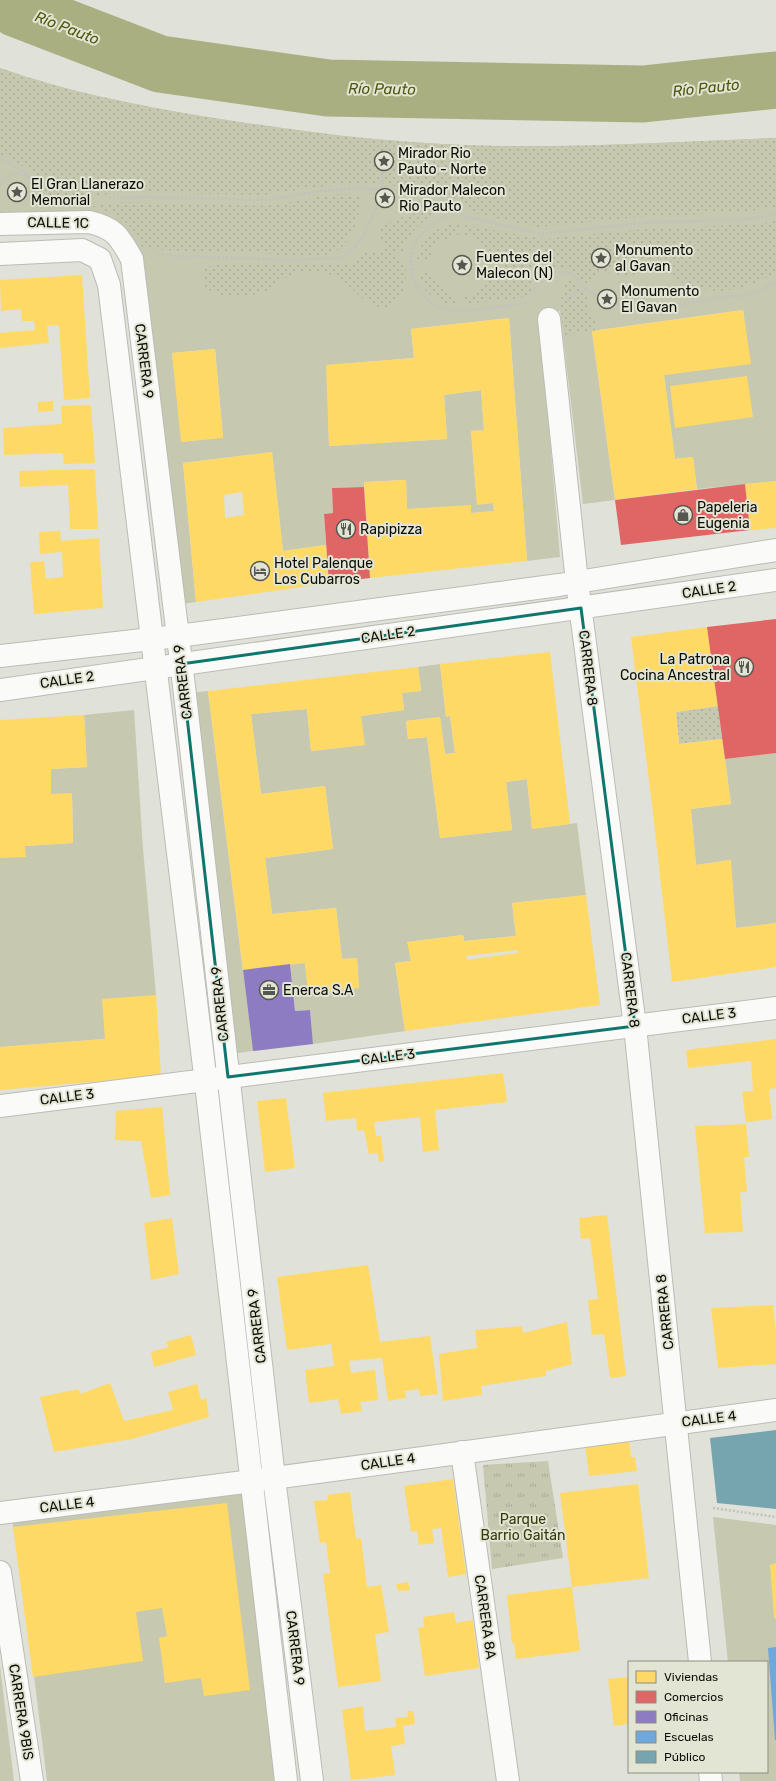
<svg xmlns="http://www.w3.org/2000/svg" width="776" height="1781" font-family="Rubik,sans-serif">
	<style>
		.grass { fill: #c6c8b0; fill-rule: evenodd }
		.park { fill: url(#park-tufts) }
		.garden { fill: url(#garden-dots) }
		.homes { fill: #ffd966; fill-rule: evenodd }
		.shops { fill: #e06666 }
		.offices { fill: #8e7cc3 }
		.schools { fill: #6fa8dc }
		.public { fill: #76a5af }
		.lines { fill: none; stroke-linecap: round; stroke-linejoin: round }
		.river { stroke: #aaaf82; stroke-width: 57 }
		.street-casing { stroke: #bbbcb5; stroke-width: 24 }
		.secondary-casing { stroke: #bbbcb5; stroke-width: 24 }
		.path { stroke: #c1c1bf; stroke-width: 2.5; stroke-dasharray: 2 2; stroke-linecap: butt }
		.street { stroke: #fafaf9; stroke-width: 22 }
		.secondary { stroke: #fafaf9; stroke-width: 22 }
		.path-bridge { stroke: #c1c1bf; stroke-width: 2.5; stroke-dasharray: 2 2; stroke-linecap: butt }
		.marked { fill: none; stroke: #0f766e; stroke-width: 3; stroke-linejoin: round }
		.labels { text-anchor: middle; dominant-baseline: central; stroke-width: 4; stroke-linejoin: round; paint-order: stroke }
		.poi-label { font-size: 14px; fill: #0c0c07; stroke: #e3e5d4; text-anchor: start }
		.street-label { font-size: 14px; fill: #0c0c07; stroke: #e3e5d4 }
		.park-label { font-size: 14px; fill: #363908; stroke: #e3e5d4 }
		.water-label { font-size: 15px; font-style: italic; fill: #51550e; stroke: #e3e5d4 }
	</style>
	<defs>
		<pattern id="park-tufts" width="24" height="20" patternUnits="userSpaceOnUse"><rect width="24" height="20" fill="#c6c8b0"/><path d="M3 7l-1-3M5 7V3M7 7l1-3M15 17l-1-3M17 17v-4M19 17l1-3" fill="none" stroke="#a9ab96"/></pattern>
		<pattern id="garden-dots" width="8" height="8" patternUnits="userSpaceOnUse"><rect width="8" height="8" fill="#c6c8b0"/><path d="M2 2h.1M6 6h.1" fill="none" stroke="#a9ab96" stroke-width="1.8" stroke-linecap="round"/></pattern>
	</defs>
	<rect width="100%" height="100%" fill="#e0e1d8"/>
	<g class="grass">
		<path d="M0 68C67 92 136 105 207 117 279 128 352 139 426 143 542 151 660 142 776 138V481L697 489 693 457 675 459 664 375 750 363 743 310 592 331 615 500 583 504 560 311 539 313 560 557 527 561 509 318 411 329 414 358 327 365 329 446 447 439 444 395 481 390 484 430 471 431 477 504 493 503 494 511 471 513V506L407 509 406 480 364 482V487L332 488 333 513 324 514 326 545 283 551 272 452 183 463 196 602 180 604 125 237 0 218ZM215 349 223 437 182 442 172 353Z"/>
		<path d="M440 664 446 717 450 716 455 753 445 754 440 717 406 721 408 739 427 737 440 838 512 830 506 782 527 779 532 829 577 823 586 895 512 903 516 936 464 941 463 935 408 942 411 961 395 963 405 1031 313 1044 310 1010 295 1011 290 964 305 963 308 992 359 988 357 958 342 959 336 908 272 914 265 858 333 849 325 786 261 794 251 714 307 709 311 751 364 745 361 716 404 710 402 693 421 691 418 667Z"/>
		<path d="M208 691 253 1051 230 1054 190 693Z"/>
		<path d="M134 710 143 849 156 995 105 1039 0 1047V858L25 846 73 843 72 794H51V769L87 767 84 715Z"/>
		<path d="M776 753V923L736 928 730 860 696 865 691 809 731 804 725 759Z"/>
		<path d="M244 1491 276 1781H47L28 1627 12 1519Z"/>
		<path d="M713 1517 776 1525V1781H740L739 1772H767V1662H728Z"/>
		<path d="M0 1666 14 1781H0Z"/>
	</g>
	<path class="park" d="M548 1461 563 1558 492 1569 483 1465Z"/>
	<g class="garden">
		<path d="M0 68C67 92 136 105 207 117 279 128 352 139 426 143 542 151 660 142 776 138V207L748 211 630 218 537 227 470 212 453 197 443 192 410 187 346 183 262 195 125 192 67 199 51 198 29 170 0 154Z"/>
		<path d="M335 194 361 195C361 212 352 245 334 252 313 261 280 254 258 253 219 252 181 251 143 249 135 223 113 209 87 207L124 202 268 206Z"/>
		<path d="M419 201 443 208C427 217 404 233 404 254L395 253V256L405 264C408 279 405 304 387 307 366 310 354 286 339 278 327 271 313 272 300 273 287 274 279 284 268 290 254 297 220 300 207 288 202 283 201 275 204 269L217 263 349 264 368 251H383L384 246 379 240C376 216 402 226 412 209L410 202Z"/>
		<path d="M776 221V272C749 290 717 297 686 284 677 280 668 273 658 271 648 269 640 274 631 275 615 277 597 265 587 285 581 281 577 272 571 269 563 265 540 272 535 278 531 283 531 291 530 297L464 304 465 296C502 289 500 245 464 235L466 225 543 239 634 230 752 224Z"/>
		<path d="M449 224H459L458 235C442 238 432 246 429 261H417C419 243 431 231 449 224Z"/>
		<path d="M431 273C436 285 442 292 455 296V304C438 304 421 291 419 274Z"/>
		<path d="M569 275 586 291 587 307 594 316 598 330 564 335C561 314 558 295 569 275Z"/>
		<path d="M718 706 722 739 679 744 676 712Z"/>
	</g>
	<g class="homes">
		<path d="M82 275 90 398 64 400 59 325 47 326 49 343 0 348V333L35 330 34 321H22L21 309 1 311 0 280Z"/>
		<path d="M743 310 751 364 664 375 675 459 693 457 697 489 615 500 592 331Z"/>
		<path d="M509 318 527 561 370 578 364 482 406 480 407 509 471 505V513L494 511 493 503 477 505 471 431 484 430 481 390 444 395 447 439 329 446 326 365 414 358 411 329Z"/>
		<path d="M215 349 223 438 181 442 172 353Z"/>
		<path d="M747 376 753 417 675 428 670 386Z"/>
		<path d="M53 401V411L38 412V402Z"/>
		<path d="M91 405 95 463 64 464 63 453 4 455 3 428 62 424 61 406Z"/>
		<path d="M272 452 283 551 326 545 329 583 196 602 183 463ZM242 492 244 515 225 518 224 495Z"/>
		<path d="M95 469 98 529H70L68 485 20 487 19 471Z"/>
		<path d="M776 481V528L750 530 745 484Z"/>
		<path d="M60 531 61 541 99 538 103 608 34 614 30 562 44 561 46 579 63 577 62 552 40 554 39 532Z"/>
		<path d="M707 627 718 706 676 712 679 744 722 739 731 804 691 809 696 865 731 860 736 928 776 923V967L672 982 653 813 631 637Z"/>
		<path d="M550 652 570 824 532 829 527 779 506 782 512 830 440 838 427 737 408 739 406 721 440 717 445 754 455 753 450 716 446 717 440 664Z"/>
		<path d="M418 667 421 691 402 693 404 710 361 716 365 745 311 751 307 709 251 714 261 794 325 786 333 849 265 858 272 914 336 908 342 959 357 958 359 988 308 993 305 963 243 970 208 691Z"/>
		<path d="M84 715 87 767 51 769V794L72 793 73 843 25 846 26 857 0 858V720Z"/>
		<path d="M586 895 600 1005 405 1031 395 963 411 961 407 942 463 935 464 941 516 936 512 903ZM518 950V953L467 960 466 956Z"/>
		<path d="M156 995 161 1076 0 1090V1047L105 1039 102 999Z"/>
		<path d="M776 1039V1088L769 1089 772 1119 746 1122 742 1092 753 1091 751 1061 688 1068 686 1050Z"/>
		<path d="M503 1073 507 1102 435 1110 439 1150 423 1152 420 1117 374 1122 376 1136H381L384 1161 379 1162 378 1153 369 1154 364 1130 357 1131 356 1118 326 1121 323 1093Z"/>
		<path d="M286 1098 295 1168 265 1172 257 1101Z"/>
		<path d="M162 1107 170 1195 151 1198 141 1141 115 1140 116 1111Z"/>
		<path d="M746 1124 749 1157H744L747 1192H740L743 1232 705 1233 695 1126Z"/>
		<path d="M607 1215 626 1376 610 1378 604 1334 592 1335 588 1300 598 1299 590 1238 581 1239 579 1218Z"/>
		<path d="M172 1218 179 1274 151 1280 144 1223Z"/>
		<path d="M368 1265 380 1342 430 1336 438 1394 420 1396 419 1389 405 1391 406 1398 388 1401 382 1358 349 1361 351 1373 375 1370 378 1400 360 1402 362 1411 341 1414 338 1399 309 1403 305 1370 334 1366 331 1344 287 1350 277 1277Z"/>
		<path d="M773 1305 776 1332V1364L718 1368 711 1308Z"/>
		<path d="M567 1322 572 1364 546 1371V1376L481 1386 482 1395 443 1401 439 1354 477 1348 475 1330 522 1326 523 1333Z"/>
		<path d="M191 1335 196 1355 154 1367 151 1352 169 1347 166 1342Z"/>
		<path d="M110 1383 124 1421 173 1410 168 1392 197 1384 201 1400 206 1398 209 1417 132 1439 54 1452 40 1397 79 1389 80 1394Z"/>
		<path d="M629 1437 631 1457H635L637 1471 589 1476 585 1442Z"/>
		<path d="M453 1479 466 1574 448 1577 441 1528 432 1529 434 1543 419 1545 417 1531 411 1532 404 1486Z"/>
		<path d="M638 1484 649 1578 572 1587 560 1493Z"/>
		<path d="M350 1492 356 1539 361 1538 367 1587 381 1585 389 1632 375 1634 381 1681 338 1687 323 1574 330 1573 326 1542 320 1543 314 1501 328 1500 327 1495Z"/>
		<path d="M227 1503 250 1690 204 1696 201 1678 165 1683 159 1638 167 1636 162 1608 136 1612 143 1661 33 1677 13 1527Z"/>
		<path d="M776 1563V1619L774 1618 770 1565Z"/>
		<path d="M408 1582 410 1590 398 1591 396 1584Z"/>
		<path d="M572 1587 580 1651 516 1659 514 1643H512L507 1595Z"/>
		<path d="M454 1612 456 1623 473 1620 479 1668 425 1676 418 1628 424 1627 423 1617Z"/>
		<path d="M629 1677V1724L614 1726 608 1679Z"/>
		<path d="M363 1706 365 1731 396 1727 395 1718 408 1717 407 1711H413L415 1724 403 1726 405 1744 391 1746 395 1775 351 1780 342 1710Z"/>
	</g>
	<g class="shops">
		<path d="M745 484 750 530 621 545 615 500Z"/>
		<path d="M364 487 370 578 329 583 324 514 333 513 332 488Z"/>
		<path d="M776 619V753L725 759 707 627Z"/>
	</g>
	<path class="offices" d="M290 964 295 1011 310 1010 313 1044 253 1051 243 970Z"/>
	<path class="schools" d="M776 1647V1740H775L768 1648Z"/>
	<path class="public" d="M776 1430V1509L717 1503 710 1438Z"/>
	<g class="lines">
		<path class="river" d="M3 0 17 9 160 64 328 88 643 94 776 80"/>
		<g class="street-casing">
			<g id="street">
				<path d="M0 224 89 222C115 228 119 236 132 259L184 686 274 1478 312 1781"/>
				<path d="M0 254 82 250 100 259 109 285 205 1075 286 1781"/>
				<path d="M549 319 577 582 635 1026 700 1662"/>
				<path d="M0 1106 776 1008"/>
				<path d="M462 1452 508 1781"/>
				<path d="M0 1513 252 1481 776 1410"/>
				<path d="M0 1572 32 1781"/>
				<path d="M710 1772 711 1781"/>
			</g>
		</g>
		<g class="secondary-casing">
			<g id="secondary">
				<path d="M0 656 178 636 559 585 776 550"/>
				<path d="M0 690 776 580"/>
			</g>
		</g>
		<g class="path">
			<path d="M0 158 26 173 41 195"/>
			<path d="M382 182 384 161"/>
			<path d="M0 185C6 174 18 170 29 178"/>
			<path d="M34 186V197"/>
			<path d="M109 198 147 197 268 200 319 191 361 188 438 196 450 202 463 216 540 234 642 223 750 219 776 214"/>
			<path d="M458 213C450 212 445 216 439 220 430 225 420 233 415 243 403 268 418 302 444 309 460 314 507 305 526 303"/>
			<path d="M158 255 288 260 340 258 354 248 364 235 380 200"/>
			<path d="M533 297C535 278 547 270 566 272 575 273 578 282 584 287 594 295 608 300 619 305 641 314 692 302 716 298 730 296 744 297 758 292 764 289 770 284 776 281"/>
			<path d="M569 301C572 292 579 291 587 289"/>
			<path d="M713 1508 776 1517"/>
		</g>
		<use href="#street" class="street"/>
		<use href="#secondary" class="secondary"/>
		<path class="path-bridge" d="M380 200 382 182"/>
	</g>
	<path class="marked" d="M581 608 635 1026 228 1077 181 664Z"/>
	<defs>
		<g id="sight-ring" transform="scale(1)"><circle r="9.5" fill="#e3e5d4" stroke="#565750" stroke-width="1.5"/><path d="M0-6L1.8-2.2L6-1.7L2.9 1.2L3.7 5.4L0 3.3L-3.7 5.4L-2.9 1.2L-6-1.7L-1.8-2.2Z" fill="#565750"/></g>
		<g id="shop-ring" transform="scale(1)"><circle r="9.5" fill="#e3e5d4" stroke="#565750" stroke-width="1.5"/><path d="M-5-2.5h2.3a2.7 3.5 0 0 1 5.4 0H5L5.5 6h-11ZM-1.5-2.5h3a1.5 2.3 0 0 0-3 0Z" fill="#565750"/></g>
		<g id="restaurant-ring" transform="scale(1)"><circle r="9.5" fill="#e3e5d4" stroke="#565750" stroke-width="1.5"/><path d="M-5-6h1v4h1v-4h1v4h1v-4h1v5L-1.5 .5V6h-2V.5L-5-1ZM5-6V6H3V1.5H1.5Q1.5-4 5-6Z" fill="#565750"/></g>
		<g id="hotel-ring" transform="scale(1)"><circle r="9.5" fill="#e3e5d4" stroke="#565750" stroke-width="1.5"/><path d="M-6-4.5h1.5V1H6V5H4.5V3h-9V5H-6ZM-4 0a1.8 1.8 0 1 1 3.6 0ZM.5 0V-2.5h3Q6-2.5 6 0Z" fill="#565750"/></g>
		<g id="office-ring" transform="scale(1)"><circle r="9.5" fill="#e3e5d4" stroke="#565750" stroke-width="1.5"/><path d="M-6-3h4V-5.5h4V-3h4V5H-6ZM-1-4.5V-3h2v-1.5ZM-6 0V1H6V0Z" fill="#565750"/></g>
	</defs>
	<g fill-rule="evenodd">
		<use href="#sight-ring" x="384" y="161"/>
		<use href="#sight-ring" x="17" y="192"/>
		<use href="#sight-ring" x="385" y="198"/>
		<use href="#sight-ring" x="601" y="258"/>
		<use href="#sight-ring" x="462" y="265"/>
		<use href="#sight-ring" x="607" y="299"/>
		<use href="#shop-ring" x="683" y="515"/>
		<use href="#restaurant-ring" x="346" y="529"/>
		<use href="#hotel-ring" x="260" y="571"/>
		<use href="#restaurant-ring" x="744" y="667"/>
		<use href="#office-ring" x="269" y="990"/>
	</g>
	<g class="labels">
		<g class="poi-label">
			<text x="398" y="153">Mirador Rio<tspan x="398" dy="16">Pauto - Norte</tspan></text>
			<text x="31" y="184">El Gran Llanerazo<tspan x="31" dy="16">Memorial</tspan></text>
			<text x="399" y="190">Mirador Malecon<tspan x="399" dy="16">Rio Pauto</tspan></text>
			<text x="615" y="250">Monumento<tspan x="615" dy="16">al Gavan</tspan></text>
			<text x="476" y="257">Fuentes del<tspan x="476" dy="16">Malecon (N)</tspan></text>
			<text x="621" y="291">Monumento<tspan x="621" dy="16">El Gavan</tspan></text>
			<text x="697" y="507">Papeleria<tspan x="697" dy="16">Eugenia</tspan></text>
			<text x="360" y="529">Rapipizza</text>
			<text x="274" y="563">Hotel Palenque<tspan x="274" dy="16">Los Cubarros</tspan></text>
			<text x="730" y="659" text-anchor="end">La Patrona<tspan x="730" dy="16">Cocina Ancestral</tspan></text>
			<text x="283" y="990">Enerca S.A</text>
		</g>
		<g class="street-label">
			<text transform="translate(58 223) rotate(1)">CALLE 1C</text>
			<text transform="translate(144 361) rotate(83)">CARRERA 9</text>
			<text transform="translate(709 590) rotate(-8)">CALLE 2</text>
			<text transform="translate(388 635) rotate(-8)">CALLE 2</text>
			<text transform="translate(588 668) rotate(83)">CARRERA 8</text>
			<text transform="translate(67 680) rotate(-8)">CALLE 2</text>
			<text transform="translate(183 682) rotate(-97)">CARRERA 9</text>
			<text transform="translate(630 990) rotate(83)">CARRERA 8</text>
			<text transform="translate(220 1004) rotate(-96)">CARRERA 9</text>
			<text transform="translate(709 1016) rotate(-7)">CALLE 3</text>
			<text transform="translate(388 1057) rotate(-7)">CALLE 3</text>
			<text transform="translate(67 1097) rotate(-7)">CALLE 3</text>
			<text transform="translate(665 1312) rotate(-96)">CARRERA 8</text>
			<text transform="translate(257 1326) rotate(-97)">CARRERA 9</text>
			<text transform="translate(709 1419) rotate(-7)">CALLE 4</text>
			<text transform="translate(388 1462) rotate(-8)">CALLE 4</text>
			<text transform="translate(67 1505) rotate(-7)">CALLE 4</text>
			<text transform="translate(485 1617) rotate(82)">CARRERA 8A</text>
			<text transform="translate(295 1648) rotate(83)">CARRERA 9</text>
			<text transform="translate(21 1712) rotate(81)">CARRERA 9BIS</text>
		</g>
		<g class="park-label">
			<text x="523" y="1519">Parque<tspan x="523" dy="16">Barrio Gaitán</tspan></text>
		</g>
		<g class="water-label">
			<text transform="translate(67 28) rotate(21)">Río Pauto</text>
			<text transform="translate(706 88) rotate(-6)">Río Pauto</text>
			<text transform="translate(382 89) rotate(1)">Río Pauto</text>
		</g>
	</g>
	<rect x="628" y="1661" width="140" height="112" fill="#e3e5d4" stroke="#8d8e82"/>
	<rect x="636" y="1671" width="20" height="12" fill="#ffd966" stroke="#8d8e82"/>
	<text x="664" y="1681" font-size="12" fill="#0c0c07">Viviendas</text>
	<rect x="636" y="1691" width="20" height="12" fill="#e06666" stroke="#8d8e82"/>
	<text x="664" y="1701" font-size="12" fill="#0c0c07">Comercios</text>
	<rect x="636" y="1711" width="20" height="12" fill="#8e7cc3" stroke="#8d8e82"/>
	<text x="664" y="1721" font-size="12" fill="#0c0c07">Oficinas</text>
	<rect x="636" y="1731" width="20" height="12" fill="#6fa8dc" stroke="#8d8e82"/>
	<text x="664" y="1741" font-size="12" fill="#0c0c07">Escuelas</text>
	<rect x="636" y="1751" width="20" height="12" fill="#76a5af" stroke="#8d8e82"/>
	<text x="664" y="1761" font-size="12" fill="#0c0c07">Público</text>
</svg>
